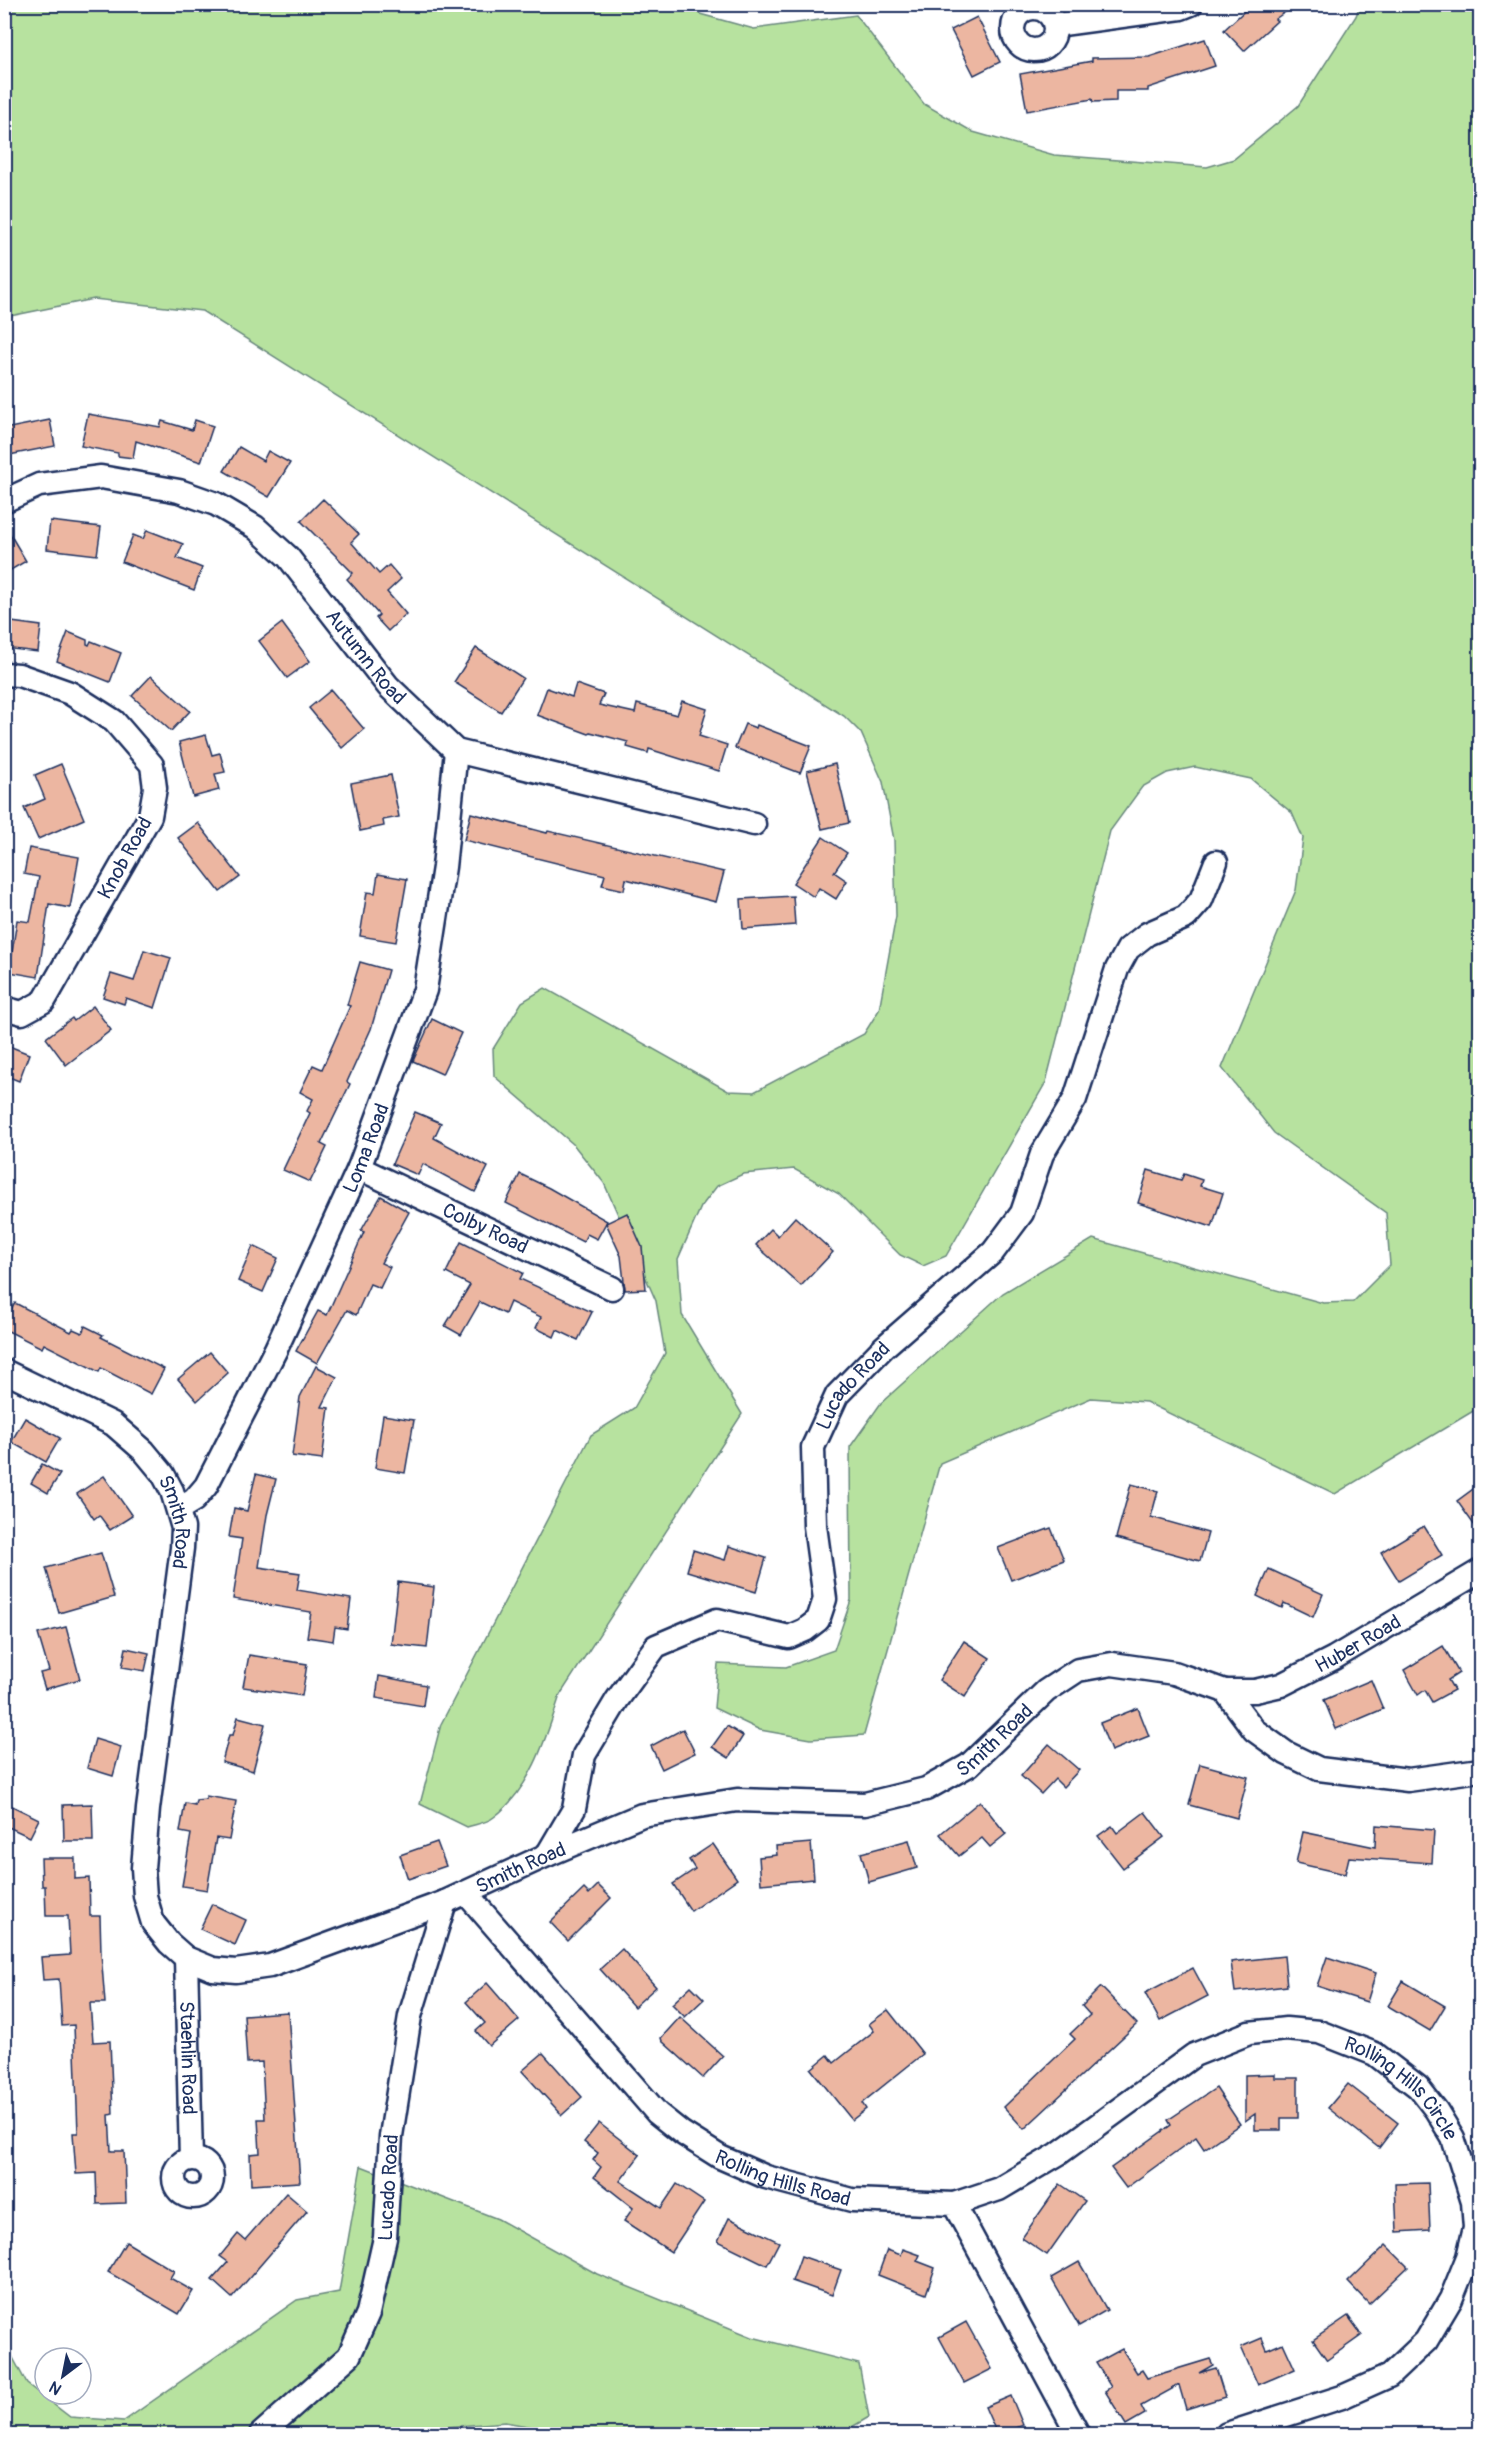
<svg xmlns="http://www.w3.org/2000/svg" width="1485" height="2439" font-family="Pangolin,sans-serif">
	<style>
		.green { fill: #b7e29f; stroke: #69887e; stroke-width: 1.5 }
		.building { fill: #ecb6a1; stroke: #1b2f5e; stroke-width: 1.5 }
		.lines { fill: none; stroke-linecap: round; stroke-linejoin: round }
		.minor-casing { stroke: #1b2f5e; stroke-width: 27 }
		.minor { stroke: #fff; stroke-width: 22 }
		.labels { text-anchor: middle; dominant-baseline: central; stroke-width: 4.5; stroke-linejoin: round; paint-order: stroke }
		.street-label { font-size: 20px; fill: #1b2f5e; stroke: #fff }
	</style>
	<rect width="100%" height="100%" fill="#fff"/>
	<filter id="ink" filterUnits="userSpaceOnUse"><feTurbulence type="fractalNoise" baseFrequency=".0167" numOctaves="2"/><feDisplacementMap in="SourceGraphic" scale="12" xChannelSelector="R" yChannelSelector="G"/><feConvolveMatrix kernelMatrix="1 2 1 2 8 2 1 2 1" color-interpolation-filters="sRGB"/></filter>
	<g filter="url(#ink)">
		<g class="green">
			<path d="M694 4 700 14 754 29 856 15 924 104 973 132 1054 155 1207 167 1234 159 1298 106 1356 16 1360 5H1480V977L1475 1019 1480 1054V1407L1335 1494 1146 1402 1091 1398 940 1463 864 1735 811 1739 760 1730 714 1708 718 1664 786 1667 834 1650 851 1600 850 1447 881 1403 1003 1293 1093 1239 1323 1303 1353 1302 1390 1265 1386 1213 1274 1133 1222 1068 1296 890 1303 838 1292 813 1251 779 1195 767 1167 773 1142 787 1110 831 1046 1082 946 1256 923 1266 900 1255 839 1194 794 1169 743 1174 717 1186 701 1207 678 1259 682 1315 742 1414 560 1695C546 1738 531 1789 494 1817 487 1823 476 1824 467 1827L420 1804 441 1724 591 1435 634 1408 665 1353 656 1301 604 1183 573 1144 494 1076 493 1049 522 1002 545 988 728 1091 754 1092 864 1034 879 1010 896 916 894 840 883 782 861 733 844 716 202 311 94 299 5 317V5Z"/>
			<path d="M361 2166 498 2219 597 2274 752 2337 859 2364 869 2417 840 2434H572L505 2422 448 2427 436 2434H18L5 2421 4 2341 27 2384 70 2417 124 2421 297 2300 339 2292Z"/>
		</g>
		<g class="building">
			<path d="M1252 4H1297L1275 19 1277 21 1244 51 1224 30Z"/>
			<path d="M977 17 1000 62 974 75 951 30Z"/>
			<path d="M1205 39 1215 66 1148 88V91H1116V101L1093 102 1092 99 1027 111 1020 74 1092 61V58L1149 57Z"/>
			<path d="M88 414 160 427 162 421 192 430 195 420 213 426 201 462 136 441 133 458 118 456V453L81 446Z"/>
			<path d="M50 420 55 446 4 456V429Z"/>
			<path d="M239 447 263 461 268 451 290 463 269 497 224 471Z"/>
			<path d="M323 499 359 534 351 542 379 574 389 565 401 579 387 592 406 614 388 631 376 618 379 615 347 579 353 573 301 521Z"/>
			<path d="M50 521 101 527 97 555 47 549Z"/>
			<path d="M4 524 26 561 4 574Z"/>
			<path d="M147 530 183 544 177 558 202 568 194 590 122 562 133 535 143 539Z"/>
			<path d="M4 621 41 626 38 652 4 648Z"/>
			<path d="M282 623 310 661 287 678 259 641Z"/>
			<path d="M68 632 87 640V644L89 645 91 641 121 653 110 682 57 661Z"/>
			<path d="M476 648 523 678 501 712 454 682Z"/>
			<path d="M151 676 190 711 171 731 132 696Z"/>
			<path d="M576 684 604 694 599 705 635 713 637 704 677 715 682 701 707 709 699 736 727 745 719 771 649 749 648 753 627 747 628 742 590 732 589 734 537 715 547 688 572 697Z"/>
			<path d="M331 690 364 729 342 748 309 708Z"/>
			<path d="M745 724 756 728 757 725 811 746 800 773 735 748Z"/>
			<path d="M206 735 212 755 220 753 225 772 215 774 219 790 193 797 179 742Z"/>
			<path d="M61 764 84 819 38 839 24 808 45 799 35 775Z"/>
			<path d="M835 764 849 823 822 829 807 771Z"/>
			<path d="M391 775 399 817 383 820 384 826 360 831 351 783Z"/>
			<path d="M471 813 547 833 548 831 724 872 716 902 626 879 624 890 602 885 605 875 464 840Z"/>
			<path d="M198 823 240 877 220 892 178 838Z"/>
			<path d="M823 837 847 853 834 872 847 881 836 899 819 888 814 897 793 883Z"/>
			<path d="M29 848 79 857 70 908 49 904 38 977 9 972 17 920 30 922 39 877 24 874Z"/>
			<path d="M378 874 407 879 396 942 360 936 367 892 375 893Z"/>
			<path d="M793 896 795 925 743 929 741 899Z"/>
			<path d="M144 950 171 958 155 1008 126 998 124 1004 103 997 111 974 134 981Z"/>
			<path d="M360 962 388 970 371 1029 347 1082 350 1084 321 1144 327 1147 310 1182 283 1170 310 1113 307 1111 313 1099 300 1092 313 1065 322 1069 350 1006 347 1005Z"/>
			<path d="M93 1006 111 1030 66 1065 46 1038 72 1018 74 1021Z"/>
			<path d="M432 1019 461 1033 442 1074 413 1061Z"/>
			<path d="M4 1044 29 1054 19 1081 4 1075Z"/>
			<path d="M415 1112 441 1123 434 1138 488 1167 475 1192 423 1164 418 1175 392 1164Z"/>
			<path d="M1148 1170 1181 1180 1184 1174 1202 1180 1200 1186 1223 1193 1212 1227 1138 1203Z"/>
			<path d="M520 1174 549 1188 607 1221 597 1239 587 1234 583 1242 506 1203Z"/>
			<path d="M381 1196 409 1212 381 1263 390 1267 380 1288 370 1284 356 1315 347 1310 317 1363 296 1351 318 1311 327 1315 364 1232 361 1231Z"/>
			<path d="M627 1213 642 1247 646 1289 625 1290 621 1256 606 1223Z"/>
			<path d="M795 1217 833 1252 801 1286 756 1245 771 1229 778 1236Z"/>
			<path d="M461 1242 523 1273 520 1279 592 1312 578 1340 557 1330 554 1337 536 1328 541 1317 510 1302 505 1314 480 1302 461 1335 445 1326 470 1285 446 1273Z"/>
			<path d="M253 1246 278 1258 263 1292 238 1281Z"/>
			<path d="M15 1303 71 1332 73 1329 82 1333 85 1326 103 1335 101 1337 164 1369 151 1394 101 1368 99 1372 44 1344 42 1348 4 1329V1322Z"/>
			<path d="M210 1352 228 1373 197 1401 178 1379Z"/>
			<path d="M316 1366 337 1377 322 1407 329 1408 322 1460 292 1456 300 1397Z"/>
			<path d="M383 1415 414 1420 405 1473 375 1468Z"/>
			<path d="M25 1418 60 1438 46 1462 11 1442Z"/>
			<path d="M42 1464 60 1474 48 1493 31 1483Z"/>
			<path d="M256 1474 276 1479 267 1515 259 1567 300 1573 297 1590 351 1599 347 1629 335 1627 333 1641 307 1637 311 1612 233 1599 242 1539 229 1537 234 1508 247 1511Z"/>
			<path d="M104 1476 132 1516 110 1530 99 1515 94 1519 77 1494Z"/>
			<path d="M1131 1484 1158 1491 1151 1517 1208 1533 1200 1561 1116 1538Z"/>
			<path d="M1480 1484V1533L1457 1501Z"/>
			<path d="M1424 1526 1442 1555 1399 1581 1381 1552Z"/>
			<path d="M1051 1528 1064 1560 1011 1580 998 1548Z"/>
			<path d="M729 1546 766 1558 756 1592 687 1571 693 1550 725 1560Z"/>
			<path d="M101 1553 114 1597 59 1613 46 1568Z"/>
			<path d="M1269 1569 1323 1594 1313 1617 1284 1603 1282 1608 1257 1596Z"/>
			<path d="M398 1582 434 1587 427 1648 391 1644Z"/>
			<path d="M66 1627 80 1679 45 1689 40 1673 49 1671 38 1634Z"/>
			<path d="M964 1641 990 1658 965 1697 939 1680Z"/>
			<path d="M1443 1646 1459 1673 1448 1680 1454 1690 1432 1702 1425 1690 1418 1695 1404 1670Z"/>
			<path d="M126 1648 149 1653 145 1671 122 1667Z"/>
			<path d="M249 1655 307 1664 302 1696 243 1687Z"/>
			<path d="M379 1676 426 1685 423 1706 376 1698Z"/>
			<path d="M1371 1680 1383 1709 1336 1729 1324 1700Z"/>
			<path d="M1138 1708 1149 1736 1111 1751 1100 1723Z"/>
			<path d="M238 1717 265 1724 253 1771 222 1762 229 1735H233Z"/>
			<path d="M727 1726 743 1736 729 1758 712 1747Z"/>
			<path d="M683 1729 695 1753 662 1769 651 1746Z"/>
			<path d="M95 1739 121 1747 113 1776 87 1768Z"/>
			<path d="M1049 1744 1079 1770 1063 1787 1055 1779 1041 1794 1021 1776Z"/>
			<path d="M1200 1764 1248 1777 1237 1818 1189 1805Z"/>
			<path d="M206 1796 236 1801 229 1840 216 1838 207 1890 182 1886 191 1834 180 1832 185 1803 195 1805 196 1800 206 1799Z"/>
			<path d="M980 1801 1006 1834 990 1847 982 1838 959 1856 940 1834Z"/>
			<path d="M4 1802 39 1819 30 1837 4 1825Z"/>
			<path d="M92 1804 93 1841H64L63 1805Z"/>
			<path d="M1145 1812 1164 1837 1123 1868 1098 1836 1112 1826 1117 1833Z"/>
			<path d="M1376 1825 1434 1830 1432 1863 1349 1857 1345 1874 1296 1863 1303 1832 1375 1847Z"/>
			<path d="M909 1840 917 1868 869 1882 861 1853Z"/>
			<path d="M437 1842 446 1866 408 1879 400 1855Z"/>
			<path d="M811 1843 814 1879 761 1884 759 1857 777 1855 776 1846Z"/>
			<path d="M713 1844 737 1879 691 1911 673 1884 695 1869 689 1860Z"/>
			<path d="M41 1858H75V1879L89 1878 90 1916H100L101 1953 105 2003H90L93 2042 110 2041 113 2114 109 2115 111 2151H124L126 2203 97 2204 96 2173 76 2174 73 2133H78L74 2025 62 2026 59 1979 43 1980 41 1957 70 1955 68 1916H46L45 1886H42Z"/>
			<path d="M598 1885 611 1898 568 1941 550 1922 584 1889 589 1894Z"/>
			<path d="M212 1904 246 1920 235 1945 200 1929Z"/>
			<path d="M622 1949 656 1987 634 2007 600 1969Z"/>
			<path d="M1284 1956 1287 1986 1235 1992 1231 1962Z"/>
			<path d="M1327 1957 1376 1973 1367 2002 1317 1986Z"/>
			<path d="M1193 1968 1208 1996 1160 2021 1145 1993Z"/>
			<path d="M1403 1981 1445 2006 1430 2031 1388 2006Z"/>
			<path d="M487 1983 519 2020 489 2046 476 2031 485 2023 466 2002Z"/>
			<path d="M691 1986 704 1999 685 2017 672 2004Z"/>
			<path d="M1101 1987 1137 2024 1024 2129 1004 2107 1075 2039 1070 2034 1090 2015 1082 2006Z"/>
			<path d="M888 2010 923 2054 862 2103 866 2109 852 2120 811 2069 828 2055 834 2063 874 2031 869 2024Z"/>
			<path d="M288 2012 300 2182 251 2185 250 2154 260 2153 258 2119H265L262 2062 247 2063 244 2015Z"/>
			<path d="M680 2017 723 2056 703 2078 662 2041 661 2038Z"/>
			<path d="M543 2053 582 2097 562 2115 522 2071Z"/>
			<path d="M1275 2074V2078H1298V2118H1281V2130H1255V2114L1245 2121V2075Z"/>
			<path d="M1348 2084 1398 2123 1379 2148 1328 2108Z"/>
			<path d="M1216 2088 1240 2124 1204 2149 1196 2137 1126 2188 1111 2168 1171 2125 1168 2120Z"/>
			<path d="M599 2123 640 2155 620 2181 661 2208 677 2184 704 2202 671 2252 624 2221 633 2208 594 2177 601 2167 593 2160 598 2153 584 2142Z"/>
			<path d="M1428 2183 1430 2230 1397 2232 1395 2184Z"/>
			<path d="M1060 2184 1085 2201 1047 2255 1022 2238Z"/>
			<path d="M286 2193 307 2211 232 2298 212 2280 228 2262 220 2256 238 2234 245 2240Z"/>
			<path d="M729 2218 779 2242 767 2265 718 2241Z"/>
			<path d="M126 2242 174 2271 170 2278 193 2291 179 2314 108 2272Z"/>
			<path d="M1386 2245 1408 2267 1369 2304 1348 2282Z"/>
			<path d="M903 2249 920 2255 917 2261 935 2268 926 2294 878 2275 887 2250 901 2255Z"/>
			<path d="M801 2256 841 2270 832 2295 792 2281Z"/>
			<path d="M1079 2262 1107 2310 1079 2326 1051 2278Z"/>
			<path d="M1348 2316 1362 2335 1327 2360 1313 2340Z"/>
			<path d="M966 2322 992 2369 964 2383 939 2337Z"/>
			<path d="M1262 2338 1267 2350 1283 2343 1295 2369 1258 2385 1241 2347Z"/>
			<path d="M1122 2349 1137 2373 1142 2370 1147 2378 1210 2359 1213 2365 1199 2373 1216 2368 1225 2397 1186 2409 1179 2385 1141 2406 1145 2414 1126 2425 1105 2391 1111 2387 1096 2363Z"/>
			<path d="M1011 2396 1023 2425 1012 2430 1014 2434H997L985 2407Z"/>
		</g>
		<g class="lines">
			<g class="minor-casing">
				<g id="minor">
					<circle cx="1034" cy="29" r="21"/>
					<path d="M1055 25 1181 8 1191 4"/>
					<path id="s1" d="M4 501 39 485 101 477 179 491 216 504 255 527 288 557 388 686 456 751 754 824"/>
					<path d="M4 674 19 675 70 693 114 721 152 765 155 788 150 816 44 1001 22 1013 4 1008"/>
					<path id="s2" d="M359 1168 612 1288"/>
					<path id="s3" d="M4 1371 113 1424 144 1451 163 1474 172 1491 183 1528 182 1548 148 1809 143 1868 145 1896 153 1923 169 1943 186 1958 213 1969 236 1971 270 1966 445 1902 547 1855 642 1815 737 1800 865 1804 926 1789 969 1765 1046 1691 1078 1670 1112 1664 1174 1673 1225 1691 1254 1730 1286 1753 1319 1769 1408 1780 1480 1770"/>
					<path id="s4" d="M179 1509 194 1500 206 1486 276 1349 359 1168 425 990 444 867 456 751"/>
					<path id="s5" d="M1225 1691H1255L1281 1685 1334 1658 1480 1571"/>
					<path id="s6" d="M547 1855 574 1809 584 1755 617 1700 656 1646 717 1620 789 1637 805 1630 818 1620 825 1599 815 1526 813 1447 837 1395 884 1347 993 1252 1022 1213 1042 1154 1075 1099 1117 969 1128 949 1147 934 1186 917 1201 900 1216 862"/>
					<path id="s7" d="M466 1893 657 2113 682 2133 720 2157 766 2177 852 2200 954 2204 1078 2434"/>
					<path id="s8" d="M186 1958 191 2159"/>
					<circle cx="193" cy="2178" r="19"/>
					<path id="s9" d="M954 2204 999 2189 1058 2154 1194 2055 1249 2033 1286 2029 1319 2032 1375 2054 1418 2087 1436 2110 1453 2138 1473 2202 1475 2228 1468 2257 1451 2299 1426 2341 1389 2376 1342 2397 1227 2434"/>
					<path id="s10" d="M261 2434 349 2356 368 2313 385 2238 391 2136 410 2016 445 1902"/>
				</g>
			</g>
			<use href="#minor" class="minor"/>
		</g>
	</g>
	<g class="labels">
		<g class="street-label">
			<text stroke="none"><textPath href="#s1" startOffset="436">Autumn Road</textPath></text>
			<text transform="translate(125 858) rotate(-61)">Knob Road</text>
			<text stroke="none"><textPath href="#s4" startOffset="410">Loma Road</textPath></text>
			<text stroke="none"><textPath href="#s2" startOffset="140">Colby Road</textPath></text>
			<text stroke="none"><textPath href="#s6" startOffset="662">Lucado Road</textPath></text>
			<text stroke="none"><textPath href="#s3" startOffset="243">Smith Road</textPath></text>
			<text stroke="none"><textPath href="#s5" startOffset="144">Huber Road</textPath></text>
			<text stroke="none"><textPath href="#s3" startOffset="1557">Smith Road</textPath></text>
			<text stroke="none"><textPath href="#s3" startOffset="1053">Smith Road</textPath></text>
			<text stroke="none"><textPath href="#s8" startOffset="100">Staehlin Road</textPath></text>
			<text stroke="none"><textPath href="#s9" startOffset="516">Rolling Hills Circle</textPath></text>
			<text stroke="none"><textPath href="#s7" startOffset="435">Rolling Hills Road</textPath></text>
			<text stroke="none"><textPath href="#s10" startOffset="292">Lucado Road</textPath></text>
		</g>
	</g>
	<rect width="1485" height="2439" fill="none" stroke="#fff" stroke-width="24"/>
	<rect x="12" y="12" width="1461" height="2415" fill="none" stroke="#1b2f5e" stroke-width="2" filter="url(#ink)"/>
	<g transform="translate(63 2376) rotate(212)"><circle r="28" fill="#ffffff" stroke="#a4acbf" stroke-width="1.5"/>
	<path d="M0-4.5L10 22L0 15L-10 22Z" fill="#1b2f5e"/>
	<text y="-9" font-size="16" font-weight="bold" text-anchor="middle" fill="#1b2f5e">N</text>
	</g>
</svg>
